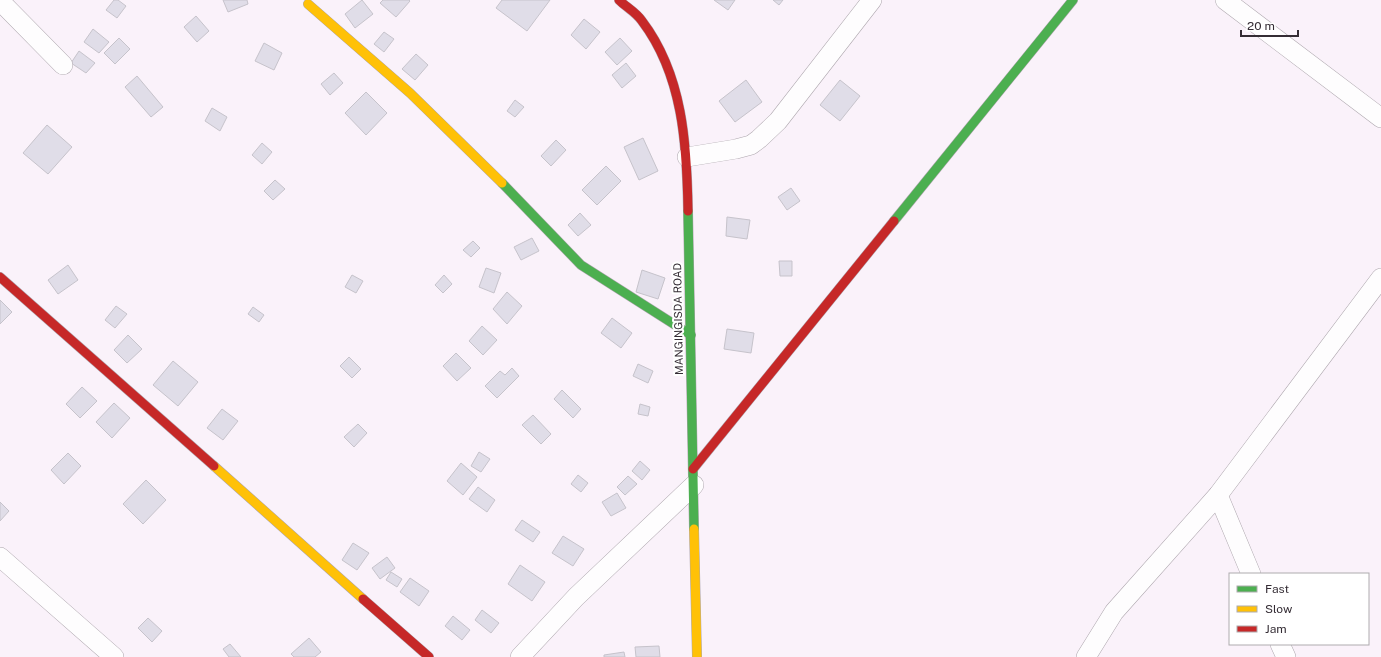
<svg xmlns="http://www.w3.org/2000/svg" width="1381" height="657" font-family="'Public Sans',sans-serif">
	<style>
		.building { fill: #e0dde8; stroke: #c6c3cb }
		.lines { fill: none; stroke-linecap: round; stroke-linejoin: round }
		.street-casing { stroke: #ada6ad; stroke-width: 20 }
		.fast-casing { stroke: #ada6ad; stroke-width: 10 }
		.slow-casing { stroke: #ada6ad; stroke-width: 10 }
		.jam-casing { stroke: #ada6ad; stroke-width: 10 }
		.street { stroke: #fefdfe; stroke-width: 19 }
		.fast { stroke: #4caf50; stroke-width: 9 }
		.slow { stroke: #ffc107; stroke-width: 9 }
		.jam { stroke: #c62828; stroke-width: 9 }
		.labels { text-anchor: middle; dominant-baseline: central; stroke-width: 4; stroke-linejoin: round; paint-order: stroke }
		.street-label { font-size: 11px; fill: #342c34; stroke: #fff }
	</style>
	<rect width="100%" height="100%" fill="#faf2fa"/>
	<g class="building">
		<path d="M114 0H118L126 6 117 18 106 10Z"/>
		<path d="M223 0H247L248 4 228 12Z"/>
		<path d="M362 0 373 14 355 28 345 14Z"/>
		<path d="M383 0H409L410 1 396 17 380 3Z"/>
		<path d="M502 0H550L527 31 496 8Z"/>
		<path d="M714 0H735L728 10Z"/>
		<path d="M773 0H783L779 5Z"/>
		<path d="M196 16 209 31 197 42 184 27Z"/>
		<path d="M584 19 600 32 586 49 571 35Z"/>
		<path d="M93 29 109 42 99 53 84 42Z"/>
		<path d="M384 32 394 39 384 52 374 44Z"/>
		<path d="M119 38 130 49 115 64 104 53Z"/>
		<path d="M620 38 632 51 617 65 605 52Z"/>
		<path d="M264 43 282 53 274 70 255 61Z"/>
		<path d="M79 51 95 63 86 73 71 63Z"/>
		<path d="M416 54 428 65 415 80 402 69Z"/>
		<path d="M626 63 636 76 622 88 612 75Z"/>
		<path d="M334 73 343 83 330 95 321 84Z"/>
		<path d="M137 76 163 107 151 117 125 87Z"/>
		<path d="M746 80 762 102 735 122 719 101Z"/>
		<path d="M840 80 860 96 840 121 820 105Z"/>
		<path d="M366 92 387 113 366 135 345 113Z"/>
		<path d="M515 100 524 107 515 117 507 111Z"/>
		<path d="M212 108 227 117 220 131 205 121Z"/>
		<path d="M47 125 72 147 48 174 23 153Z"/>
		<path d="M643 138 658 171 639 180 624 147Z"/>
		<path d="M556 140 566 150 551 166 541 156Z"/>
		<path d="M262 143 272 152 262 164 252 155Z"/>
		<path d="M606 166 621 181 597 205 582 190Z"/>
		<path d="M275 180 285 189 273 200 264 191Z"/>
		<path d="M791 188 800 201 787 210 778 197Z"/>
		<path d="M580 213 591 225 578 236 568 225Z"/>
		<path d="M727 217 750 220 747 239 726 236Z"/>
		<path d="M532 238 539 251 521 260 514 247Z"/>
		<path d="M473 241 480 248 471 257 463 250Z"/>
		<path d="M779 261H792V276H780Z"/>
		<path d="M68 265 78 280 58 294 48 280Z"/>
		<path d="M486 268 501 273 494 293 479 287Z"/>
		<path d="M642 270 665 278 658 299 636 292Z"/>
		<path d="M352 275 363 281 356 293 345 287Z"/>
		<path d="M444 275 452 284 443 293 435 285Z"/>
		<path d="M507 292 522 306 507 324 493 309Z"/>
		<path d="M0 300 12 312 0 324Z"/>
		<path d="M116 306 127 314 115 328 105 320Z"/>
		<path d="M253 307 264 315 259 322 248 314Z"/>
		<path d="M612 318 632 333 621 348 601 333Z"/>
		<path d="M482 326 497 340 483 355 469 341Z"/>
		<path d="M727 329 754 333 751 353 724 349Z"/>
		<path d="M128 335 142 349 127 363 114 350Z"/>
		<path d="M456 353 471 368 457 381 443 366Z"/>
		<path d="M349 357 361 369 352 378 340 366Z"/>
		<path d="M173 361 198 382 178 406 153 385Z"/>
		<path d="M638 364 653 371 648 383 633 376Z"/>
		<path d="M512 368 519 376 497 398 485 386 500 371 505 375Z"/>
		<path d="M82 387 97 401 80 418 66 404Z"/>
		<path d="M562 390 581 409 573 418 554 399Z"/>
		<path d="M114 403 130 418 112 438 96 422Z"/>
		<path d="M640 404 650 407 648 416 638 414Z"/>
		<path d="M222 409 238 421 223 440 207 428Z"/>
		<path d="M533 415 551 434 541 444 522 425Z"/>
		<path d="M358 424 367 433 354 447 344 437Z"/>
		<path d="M479 452 490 459 481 472 471 466Z"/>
		<path d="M68 453 81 466 64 484 51 470Z"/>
		<path d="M640 461 650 470 642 480 632 471Z"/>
		<path d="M461 463 477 477 463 495 447 481Z"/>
		<path d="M578 475 588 483 581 492 571 484Z"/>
		<path d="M628 476 637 484 625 495 617 487Z"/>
		<path d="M146 480 166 500 143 524 123 504Z"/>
		<path d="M478 487 495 500 487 512 469 499Z"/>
		<path d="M617 493 626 508 611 516 602 502Z"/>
		<path d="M0 502 9 511 0 521Z"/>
		<path d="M522 520 540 532 533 542 515 530Z"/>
		<path d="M563 536 584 549 573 566 552 553Z"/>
		<path d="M353 543 369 553 357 570 342 560Z"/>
		<path d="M387 557 395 568 380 579 372 568Z"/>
		<path d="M520 565 545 582 532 601 508 584Z"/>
		<path d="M391 572 402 579 397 587 386 580Z"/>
		<path d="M410 578 429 591 419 606 400 592Z"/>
		<path d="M482 610 499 623 491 633 475 620Z"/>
		<path d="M453 616 470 630 462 640 445 626Z"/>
		<path d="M148 618 162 631 152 642 138 628Z"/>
		<path d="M309 638 321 652 315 657H294L291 654Z"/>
		<path d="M230 644 241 657H229L223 649Z"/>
		<path d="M659 646 660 657H636L635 647Z"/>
		<path d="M624 652 625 657H604V655Z"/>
	</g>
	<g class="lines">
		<g class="street-casing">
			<g id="street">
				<path d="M1225 0 1381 118"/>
				<path d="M0 1 63 65"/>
				<path d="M687 157 736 149 751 145 759 139 778 121 872 0"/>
				<path d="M1218 495 1251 574"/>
				<path d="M0 557 114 657"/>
				<path d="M1280 644 1286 657"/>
				<path d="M520 657 576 597 694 485"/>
				<path d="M1086 657 1114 612 1218 495 1381 278"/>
			</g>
		</g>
		<g class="fast-casing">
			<g id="fast">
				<path d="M502 183 581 265 691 335"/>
				<path d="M688 211 694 529"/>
				<path d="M894 221 1073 0"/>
			</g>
		</g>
		<g class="slow-casing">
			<g id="slow">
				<path d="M308 4 410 93 502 183"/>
				<path d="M214 466 363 599"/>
				<path d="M694 529 697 657"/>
			</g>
		</g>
		<g class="jam-casing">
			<g id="jam">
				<path d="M619 0C626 7 636 12 642 21 683 75 687 145 688 211"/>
				<path d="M0 277 214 466"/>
				<path d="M693 469 894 221"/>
				<path d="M363 599 429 657"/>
			</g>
		</g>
		<use href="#street" class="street"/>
		<use href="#fast" class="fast"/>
		<use href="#slow" class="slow"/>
		<use href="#jam" class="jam"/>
	</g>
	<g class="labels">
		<g class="street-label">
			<text transform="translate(678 319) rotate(-91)">MANGINGISDA ROAD</text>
		</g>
	</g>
	<rect x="1229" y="573" width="140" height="72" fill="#ffffff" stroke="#aeabae"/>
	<rect x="1237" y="586" width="20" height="6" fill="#4caf50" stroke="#aeabae"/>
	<text x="1265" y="593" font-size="12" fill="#342c34">Fast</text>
	<rect x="1237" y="606" width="20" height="6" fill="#ffc107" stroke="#aeabae"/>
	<text x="1265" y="613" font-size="12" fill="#342c34">Slow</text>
	<rect x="1237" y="626" width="20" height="6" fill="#c62828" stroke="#aeabae"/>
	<text x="1265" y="633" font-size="12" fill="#342c34">Jam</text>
	<path d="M1241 30v6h57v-6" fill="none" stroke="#342c34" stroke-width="2"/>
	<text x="1247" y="30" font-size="12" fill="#342c34" stroke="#ffffff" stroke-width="3" paint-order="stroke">20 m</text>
</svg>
